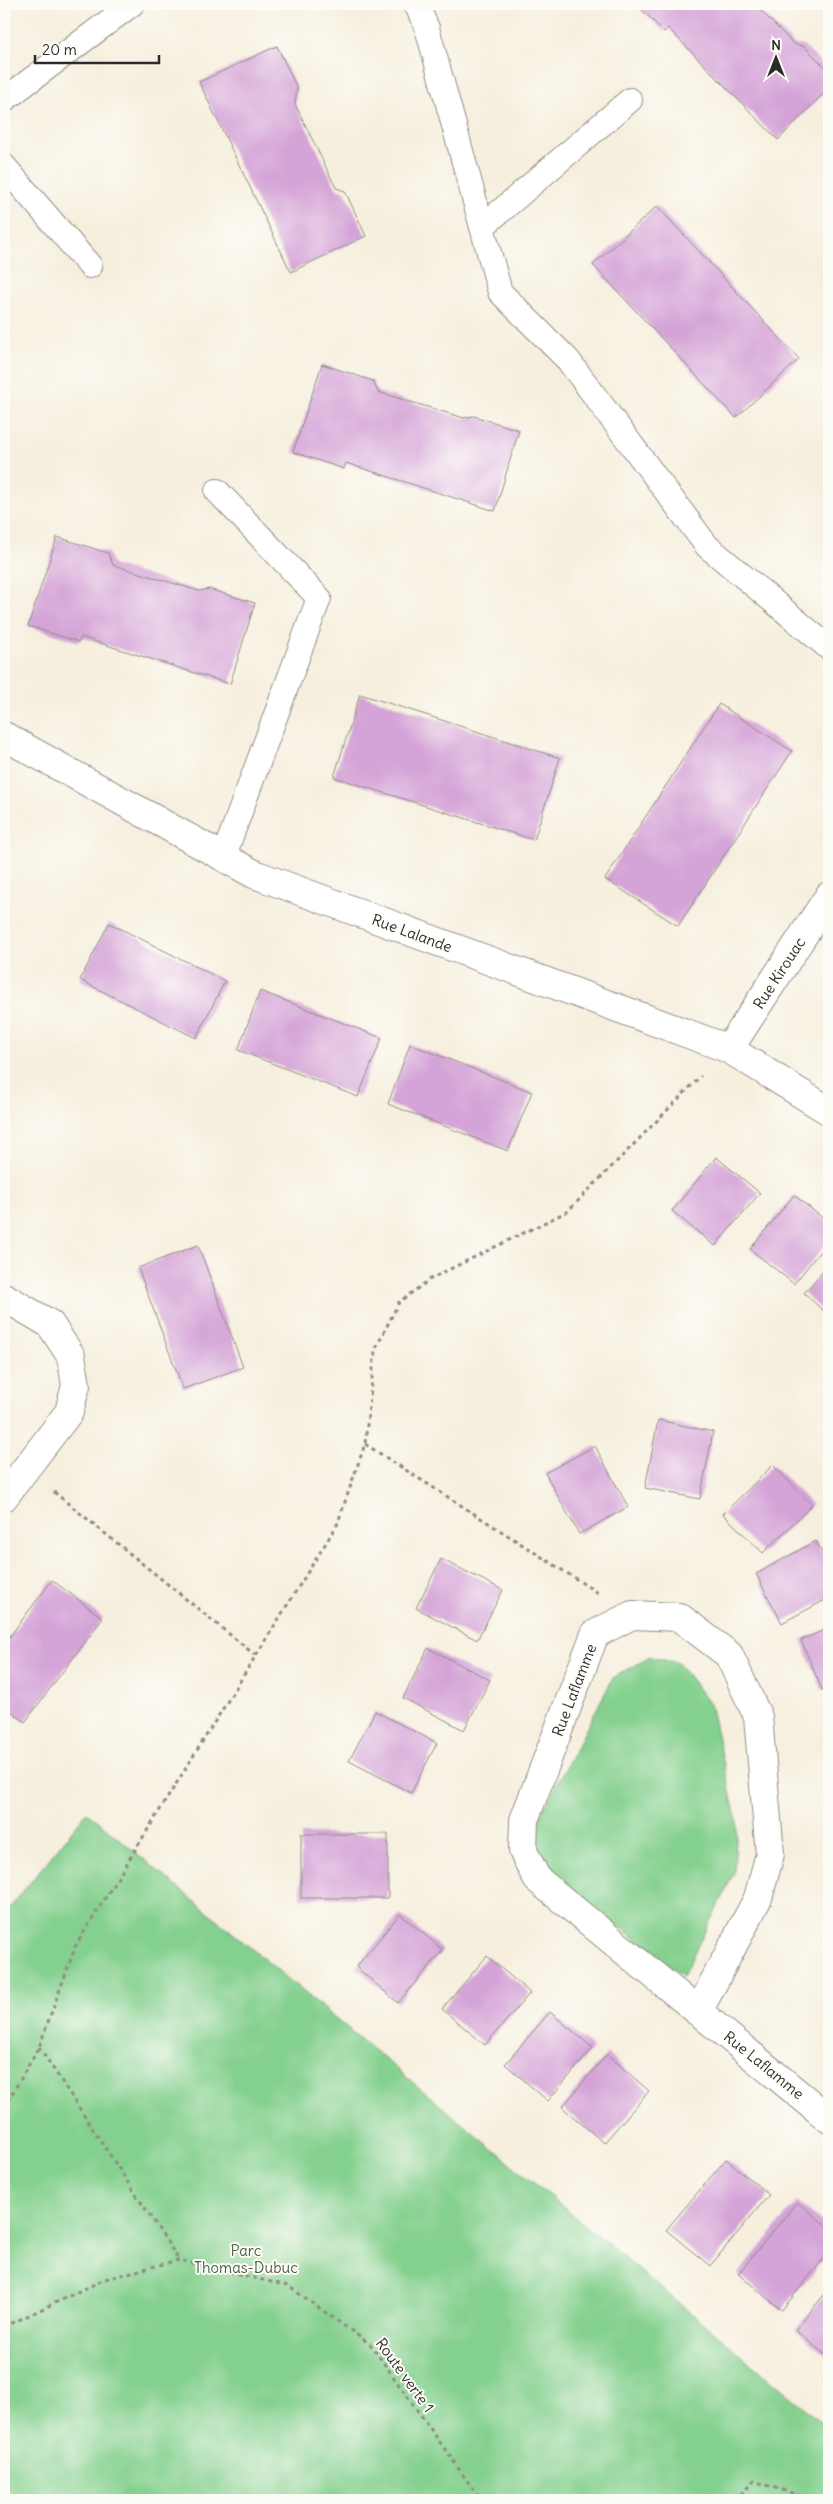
<svg xmlns="http://www.w3.org/2000/svg" width="833" height="2504" font-family="Delius,sans-serif">
	<style>
		.green { fill: #84d08e; stroke: #587e5c }
		.building { fill: #d4a3d7 }
		.lines { fill: none; stroke-linecap: round; stroke-linejoin: round }
		.lane-casing { stroke: #908d84; stroke-width: 26 }
		.street-casing { stroke: #908d84; stroke-width: 30 }
		.path { stroke: #908d84; stroke-width: 3; stroke-dasharray: 4 4; stroke-linecap: butt }
		.lane { stroke: #fff; stroke-width: 24 }
		.street { stroke: #fff; stroke-width: 28 }
		.labels { text-anchor: middle; dominant-baseline: central; stroke-width: 4; stroke-linejoin: round; paint-order: stroke }
		.street-label { font-size: 15px; fill: #2b2b2b; stroke: #fdfcf7 }
		.park-label { font-size: 15px; fill: #465d49; stroke: #fdfcf7 }
	</style>
	<rect width="100%" height="100%" fill="#fdfcf7"/>
	<filter id="ink" filterUnits="userSpaceOnUse"><feTurbulence type="fractalNoise" baseFrequency=".02" numOctaves="2"/><feDisplacementMap in="SourceGraphic" scale="10" xChannelSelector="R" yChannelSelector="G"/><feConvolveMatrix kernelMatrix="1 2 1 2 8 2 1 2 1" color-interpolation-filters="sRGB"/></filter>
	<filter id="wash" filterUnits="userSpaceOnUse"><feTurbulence type="fractalNoise" baseFrequency=".0096" numOctaves="4" result="noise"/><feDisplacementMap in="SourceGraphic" scale="20" xChannelSelector="R" yChannelSelector="G"/><feGaussianBlur stdDeviation="1.12" result="paint"/><feColorMatrix in="noise" values="0 0 0 0 0 0 0 0 0 0 0 0 0 0 0 0 0 1.4 0 .05"/><feComposite in="paint" operator="in"/></filter>
	<g filter="url(#wash)">
		<rect width="100%" height="100%" fill="#f6efde"/>
		<g class="green">
			<path d="M650 1657 678 1663 710 1704 737 1822 734 1873 683 1976 548 1871 535 1850 537 1822 613 1678Z"/>
			<path d="M87 1812 829 2428V2500H4V1915Z"/>
		</g>
		<g id="blocks">
			<g class="building">
				<path d="M636 4H754L794 44 804 46 829 71V88L778 140 668 28 664 32Z"/>
				<path d="M277 46 297 88 295 104 336 188 345 191 366 236 291 272 199 82Z"/>
				<path d="M657 206 799 359 736 418 593 265Z"/>
				<path d="M322 364 373 381 378 392 464 418 474 416 519 430 495 511 346 463 344 469 293 452Z"/>
				<path d="M57 537 108 553 113 565 199 591 209 589 255 603 230 684 81 637 79 642 28 626Z"/>
				<path d="M360 694 560 758 534 840 334 777Z"/>
				<path d="M719 704 792 751 678 926 605 879Z"/>
				<path d="M109 923 225 981 196 1038 80 980Z"/>
				<path d="M260 991 382 1038 358 1097 238 1050Z"/>
				<path d="M410 1044 532 1092 508 1151 388 1104Z"/>
				<path d="M716 1157 760 1193 715 1246 672 1211Z"/>
				<path d="M794 1195 829 1223V1240L794 1284 750 1249Z"/>
				<path d="M198 1245 243 1367 183 1389 138 1268Z"/>
				<path d="M829 1264V1316L804 1293Z"/>
				<path d="M658 1420 713 1432 700 1499 645 1488Z"/>
				<path d="M595 1446 628 1507 579 1534 545 1473Z"/>
				<path d="M773 1465 812 1505 763 1553 723 1514Z"/>
				<path d="M816 1541 829 1565V1598L782 1623 756 1574Z"/>
				<path d="M441 1559 503 1590 477 1640 416 1608Z"/>
				<path d="M52 1580 103 1618 25 1722 4 1706V1644Z"/>
				<path d="M829 1628V1688L822 1690 801 1640Z"/>
				<path d="M428 1648 490 1680 464 1730 403 1698Z"/>
				<path d="M375 1711 437 1743 411 1793 349 1761Z"/>
				<rect x="301" y="1834" width="87" height="64"/>
				<path d="M400 1914 443 1950 398 2003 356 1967Z"/>
				<path d="M487 1956 530 1993 485 2045 442 2009Z"/>
				<path d="M550 2012 593 2048 548 2101 505 2064Z"/>
				<path d="M607 2054 649 2091 604 2143 562 2107Z"/>
				<path d="M726 2159 769 2195 710 2266 666 2230Z"/>
				<path d="M797 2202 829 2228V2252L782 2310 738 2274Z"/>
				<path d="M829 2289V2358L795 2330Z"/>
			</g>
		</g>
	</g>
	<g filter="url(#ink)">
		<use href="#blocks" fill-opacity="0" stroke="#908d84" stroke-width="1"/>
		<g class="lines">
			<g class="lane-casing">
				<g id="lane">
					<path d="M416 4 427 28 500 292 568 360 707 546 829 648"/>
					<path d="M4 100 132 4"/>
					<path d="M4 166 90 266"/>
					<path d="M482 227 630 100"/>
					<path d="M217 491 319 598 223 858"/>
				</g>
			</g>
			<g class="street-casing">
				<g id="street">
					<path d="M4 736 254 874 729 1049 829 1111"/>
					<path d="M729 1049 829 896"/>
					<path d="M4 1297 50 1324 71 1356 76 1385 69 1412 4 1497"/>
					<path d="M698 2012 758 1898 770 1854 758 1717 729 1655 679 1617 632 1615 595 1634 524 1820 523 1851 537 1879 829 2119"/>
				</g>
			</g>
			<g class="path">
				<path d="M365 1444 598 1593"/>
				<path d="M54 1492 255 1655"/>
				<path d="M39 2047 179 2260"/>
				<path d="M4 2108 39 2047 76 1945 337 1525 365 1444 375 1350 399 1302 432 1278 568 1211 701 1076"/>
				<path d="M4 2327 105 2279 179 2260 288 2286 370 2344 481 2500"/>
				<path d="M735 2500 754 2481 814 2500"/>
			</g>
			<use href="#lane" class="lane"/>
			<use href="#street" class="street"/>
		</g>
	</g>
	<g class="labels">
		<g class="street-label">
			<text transform="translate(412 933) rotate(20)">Rue Lalande</text>
			<text transform="translate(779 973) rotate(-57)">Rue Kirouac</text>
			<text transform="translate(574 1690) rotate(-69)">Rue Laflamme</text>
			<text transform="translate(764 2065) rotate(39)">Rue Laflamme</text>
			<text transform="translate(405 2375) rotate(54)">Route verte 1</text>
		</g>
		<g class="park-label">
			<text x="246" y="2250">Parc<tspan x="246" dy="17">Thomas-Dubuc</tspan></text>
		</g>
	</g>
	<rect width="833" height="2504" fill="none" stroke="#fdfcf7" stroke-width="20"/>
	<g transform="translate(776 58)" stroke="#fdfcf7" stroke-width="4" paint-order="stroke">
	<path d="M0-4L9 19L0 12L-9 19Z" fill="#2b2b2b"/>
	<text y="-8" font-size="14" font-weight="bold" text-anchor="middle" fill="#2b2b2b">N</text>
	</g>
	<path d="M35 55v8h124v-8" fill="none" stroke="#2b2b2b" stroke-width="2.5"/>
	<text x="42" y="55" font-size="15" fill="#2b2b2b" stroke="#fdfcf7" stroke-width="4" paint-order="stroke">20 m</text>
</svg>
